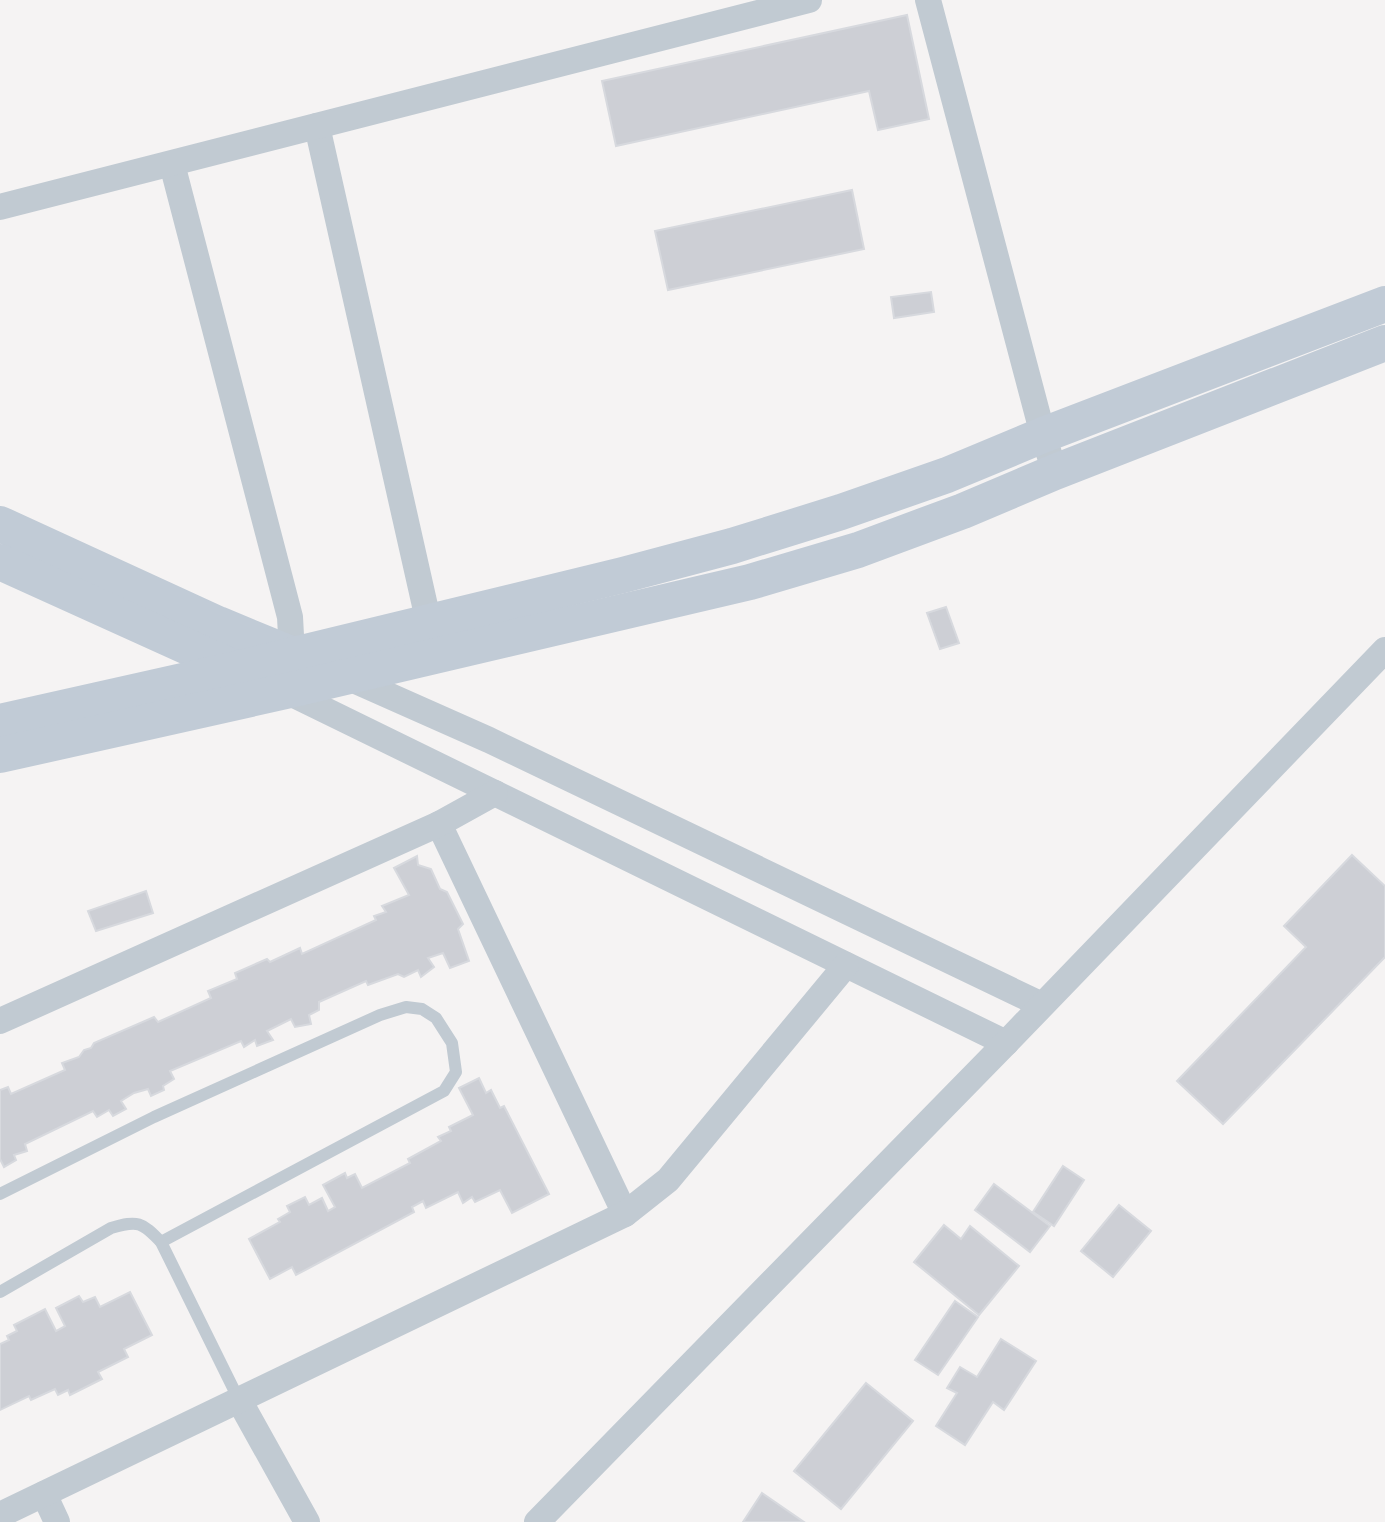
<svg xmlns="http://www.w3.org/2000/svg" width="1385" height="1522" font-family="Quicksand,sans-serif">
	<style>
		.building { fill: #cdcfd5; stroke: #d7d9de; stroke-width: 2 }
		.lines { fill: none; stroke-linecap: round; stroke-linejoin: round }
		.lane { stroke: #c1cad2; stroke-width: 12 }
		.street { stroke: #c1cad2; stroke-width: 26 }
		.secondary { stroke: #c1cbd6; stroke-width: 36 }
	</style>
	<rect width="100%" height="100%" fill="#f5f3f3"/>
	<g class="building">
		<path d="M907 15 929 119 878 130 869 91 616 146 602 81Z"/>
		<path d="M852 190 864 249 668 290 655 231Z"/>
		<path d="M931 292 934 312 894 318 891 297Z"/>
		<path d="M946 607 959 643 940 649 927 613Z"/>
		<path d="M1352 855 1385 886V957L1223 1124 1177 1081 1306 947 1284 926Z"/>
		<path d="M417 856 418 865 431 869 440 889 447 892 463 924 458 929 469 961 450 968 443 953 428 958 434 967 421 977 418 970 404 977 398 974 368 985 366 981 319 1002V1010L309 1015 311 1024 295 1027 291 1019 267 1031 273 1040 257 1046 255 1040 244 1047 241 1041 170 1071 174 1079 163 1086 164 1090 151 1096 148 1089 134 1093 121 1101 126 1109 113 1116 109 1110 97 1117 93 1111 25 1144 27 1151 14 1155 16 1160 4 1167 0 1159V1090L8 1087 11 1094 65 1070 62 1063 79 1057 84 1050 91 1048 94 1043 154 1017 158 1022 211 998 208 991 237 979 235 973 267 959 270 962 300 948 302 954 376 920 374 916 386 912 382 906 409 895 394 868Z"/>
		<path d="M146 891 153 913 96 931 88 911Z"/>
		<path d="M479 1078 486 1093 491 1090 500 1108 504 1106 549 1194 512 1213 500 1190 475 1202 472 1197 463 1203 458 1192 426 1208 423 1201 412 1207 414 1212 296 1275 292 1267 270 1279 249 1239 280 1222 278 1219 290 1212 287 1206 305 1197 309 1205 322 1198 328 1211 335 1207 323 1185 345 1173 347 1178 355 1174 362 1188 410 1163 408 1159 441 1141 438 1137 451 1131 449 1127 473 1115 459 1088Z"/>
		<path d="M1063 1166 1084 1180 1054 1226 1033 1212Z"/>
		<path d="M994 1184 1050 1226 1030 1252 975 1210Z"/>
		<path d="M1119 1205 1151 1231 1113 1277 1081 1251Z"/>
		<path d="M944 1225 961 1239 970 1226 1019 1266 979 1315 914 1262Z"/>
		<path d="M130 1292 152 1335 124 1349 128 1357 98 1372 102 1379 70 1395 68 1390 58 1395 55 1389 31 1400 29 1396 0 1410V1344L9 1340 7 1336 17 1331 14 1325 45 1309 56 1331 65 1326 56 1308 79 1296 83 1302 95 1297 100 1307Z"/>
		<path d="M955 1301 978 1317 938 1375 915 1360Z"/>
		<path d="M1001 1339 1036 1361 1004 1410 993 1402 965 1445 936 1426 957 1393 947 1388 960 1367 977 1377Z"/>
		<path d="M866 1383 913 1421 841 1509 794 1471Z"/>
		<path d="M762 1493 804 1522H743Z"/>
	</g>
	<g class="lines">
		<g class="lane">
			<path d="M0 1194 154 1117 380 1015 406 1007 422 1009 436 1018 452 1043 456 1072 444 1091 161 1242"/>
			<path d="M0 1292 111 1228C138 1220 142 1222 161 1242L239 1400"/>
		</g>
		<g class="street">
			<path d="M928 0 1043 435 1055 472"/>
			<path d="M317 126 432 637"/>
			<path d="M172 164 290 617 292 654"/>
			<path d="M0 207 809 0"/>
			<path d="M347 677 489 740 1042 1005"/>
			<path d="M286 691 1006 1043"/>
			<path d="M439 824 625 1214"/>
			<path d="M0 1021 439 824 495 793"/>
			<path d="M239 1400 307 1522"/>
			<path d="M44 1494 57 1522"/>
			<path d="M0 1515 625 1214 668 1180 846 965"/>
			<path d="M537 1522 1006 1043 1385 650"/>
		</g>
		<g class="secondary">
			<path d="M0 524 218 624 298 657"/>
			<path d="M0 562 241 671"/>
			<path d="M0 722 236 669 623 575 732 546 841 512 947 475 1043 435 1385 304"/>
			<path d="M0 755 286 691 750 582 858 550 963 511 1055 472 1385 343"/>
		</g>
	</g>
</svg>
